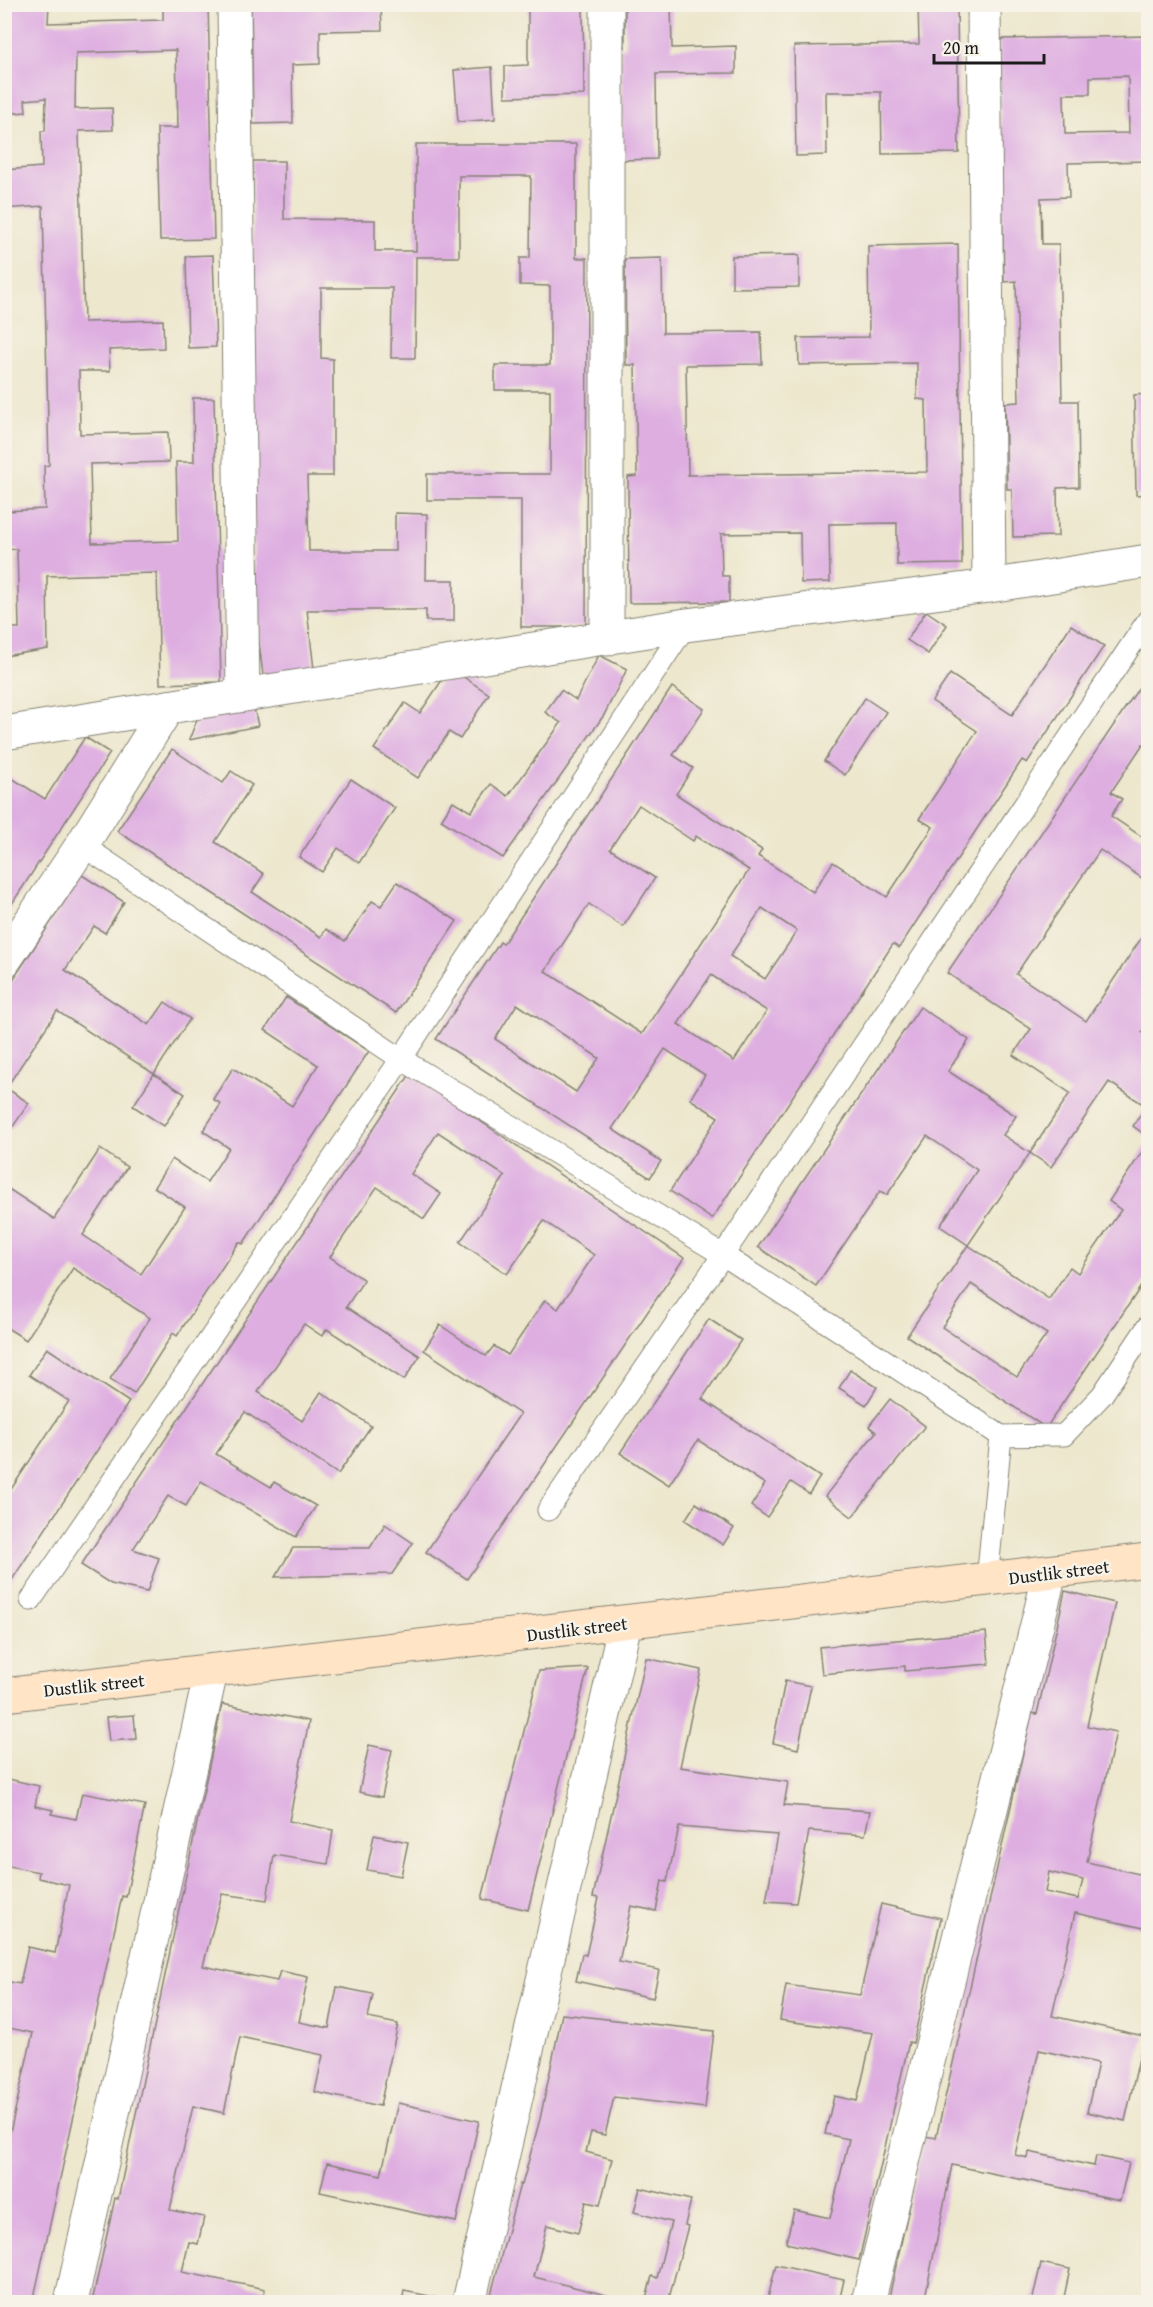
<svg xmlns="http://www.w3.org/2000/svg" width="1153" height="2307" font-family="'Gentium Book Plus',serif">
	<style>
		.building { fill: #deaee1; fill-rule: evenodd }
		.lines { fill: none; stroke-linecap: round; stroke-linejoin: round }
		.lane-casing { stroke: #848274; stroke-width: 23 }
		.street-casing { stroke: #848274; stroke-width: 35 }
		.secondary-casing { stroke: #848274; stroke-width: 35 }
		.lane { stroke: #fff; stroke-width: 21 }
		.street { stroke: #fff; stroke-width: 33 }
		.secondary { stroke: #ffe4c6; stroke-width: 33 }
		.labels { text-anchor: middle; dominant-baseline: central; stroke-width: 5; stroke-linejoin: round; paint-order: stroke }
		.street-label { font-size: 18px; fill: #1c1c1c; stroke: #f7f3e8 }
	</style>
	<rect width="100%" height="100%" fill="#f7f3e8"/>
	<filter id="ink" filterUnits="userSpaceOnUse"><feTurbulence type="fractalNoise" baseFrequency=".0167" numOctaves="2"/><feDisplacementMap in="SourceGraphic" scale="12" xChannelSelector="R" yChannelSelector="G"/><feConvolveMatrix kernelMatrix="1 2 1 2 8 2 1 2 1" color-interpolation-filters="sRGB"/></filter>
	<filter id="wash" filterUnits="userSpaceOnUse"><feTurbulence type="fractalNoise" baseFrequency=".008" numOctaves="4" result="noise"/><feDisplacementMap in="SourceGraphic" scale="24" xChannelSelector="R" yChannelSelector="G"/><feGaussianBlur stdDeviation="1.35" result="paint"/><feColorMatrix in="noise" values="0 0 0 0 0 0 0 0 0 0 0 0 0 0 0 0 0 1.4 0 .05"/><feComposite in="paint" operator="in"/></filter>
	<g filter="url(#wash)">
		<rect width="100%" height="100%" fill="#ede7cd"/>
		<g id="blocks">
			<g class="building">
				<path d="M9 4H49L48 23 163 20V4H208L214 239 160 240 157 128H178L176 50 76 53 75 109 112 108 113 130 79 131 84 322 163 320 164 348 109 350 110 371H79L80 434 168 432 169 462 90 464 92 543 178 541 176 462H194L193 398H214L221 682 160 684 157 573 47 576 48 649 4 656V628H19L17 549 4 550V511L45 509 44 466 49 465 43 206 4 209V170L42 167 41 131H45L46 98 25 100 26 112 4 114Z"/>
				<path d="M251 4H381L382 30 320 31V64L292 65 293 123 253 124Z"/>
				<path d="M528 4H583L584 95 505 97V66L528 65Z"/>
				<path d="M625 4H671L672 48 736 46V73L656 74 657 159 623 160 621 48H625Z"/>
				<path d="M918 4H957L959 153 882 154 881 92H826L827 155 796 156 794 46 919 44Z"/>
				<path d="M1148 36V161L1068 163 1069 197 1041 198 1042 244H1059L1062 401H1078L1079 487 1057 488 1058 536 1013 537 1012 489H1007L1005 403 1019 402 1016 281 1004 282 999 39ZM1128 76 1129 133 1065 134 1064 94H1090V77Z"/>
				<path d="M492 67 495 119 458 122 454 70Z"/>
				<path d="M416 144H576V258H587L586 627H521V500H427V474H550V390H495V365H550V286L520 285V258H530L531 176H459V257H416L415 358H391L392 288H321V358L333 359V476H307L309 551H395V513L427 514 426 580H454V621H426V610H307L314 669 263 675 255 610 252 476 253 161H284V219L375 220V251H416Z"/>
				<path d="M958 244 962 564 897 565V523L829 524 830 582 801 583 800 533 721 534 722 576H729V602L629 603 628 477 637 476 635 365H626L625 259 662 258 663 333 761 332 762 364 686 365 688 475 927 472 926 400 917 399V363L799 365 798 338 869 337 868 246Z"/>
				<path d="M213 255 216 347 188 348 186 256Z"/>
				<path d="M799 255V287L732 288V256Z"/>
				<path d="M1148 394V494L1136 495 1134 395Z"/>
				<path d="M926 611 947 625 928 654 907 640Z"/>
				<path d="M1071 625 1104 646 1027 763 1022 760 899 948 893 944 712 1219 670 1191 718 1117 690 1099 705 1075 665 1049 612 1129 661 1161 650 1178 436 1039 500 942 503 944 672 687 704 709 673 755 693 768 676 794 762 850 758 856 813 892 833 862 887 897 933 827 919 819 977 731 932 701 950 674 1012 715ZM639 805 693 841 696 836 749 870 642 1034 545 971 589 904 623 927 655 878 610 849ZM762 908 797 931 765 979 730 956ZM711 975 767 1011 734 1061 678 1024ZM517 1004 599 1058 576 1092 495 1039Z"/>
				<path d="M599 655 627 669 604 715 503 858 441 820 453 801 471 812 491 784 508 796 561 723 545 712 561 690 576 700Z"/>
				<path d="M450 668 489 694 460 739 449 732 418 778 374 749 405 703 420 713Z"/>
				<path d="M1148 674V747L1143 744 1111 792 1122 799 1111 816 1148 841V882L1100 850 1016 974 1086 1021 1148 928V1023L1142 1032 1148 1037V1137L1133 1126 1146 1106 1109 1082 1051 1167 1030 1153 1070 1093 1013 1055 1031 1029 947 973Z"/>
				<path d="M252 698 258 726 189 740 202 707Z"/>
				<path d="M865 698 886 712 845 775 824 761Z"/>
				<path d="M85 737 110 753 4 916V779L7 775 45 799Z"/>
				<path d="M172 749 223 783 231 771 252 785 215 842 264 874 252 892 321 937 326 929 345 941 372 901 381 906 397 882 457 921 396 1013 117 831Z"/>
				<path d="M351 779 395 808 359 863 338 848 322 872 299 857Z"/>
				<path d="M82 875 124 902 105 933 94 926 65 970 149 1025 165 1002 190 1019 154 1074 57 1011 6 1088 29 1103 12 1128 4 1122V993Z"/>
				<path d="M286 997 369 1051 243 1244 239 1242 177 1336 173 1333 134 1394 110 1379 150 1318 73 1268 26 1340 4 1326V1186L54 1219 100 1149 127 1167 83 1235 141 1274 185 1207 154 1187 172 1159 207 1182 229 1148 203 1131 221 1104 213 1099 233 1068 292 1106 318 1065 265 1030Z"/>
				<path d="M920 1007 969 1040 948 1071 1016 1116 1003 1135 1030 1153 968 1245 940 1226 977 1170 927 1136 887 1195 880 1191 816 1286 758 1247Z"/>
				<path d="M154 1074 185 1094 164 1126 133 1106Z"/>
				<path d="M410 1074 684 1258 467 1579 426 1552 520 1414 424 1350 440 1325 486 1356 494 1346 508 1355 545 1300 558 1309 594 1255 544 1221 507 1274 460 1242 505 1176 438 1132 411 1174 441 1194 424 1219 377 1187 330 1257 364 1280 346 1307 420 1356 404 1380 327 1329 322 1336 304 1324 258 1392 302 1421 321 1392 371 1426 352 1454 338 1474 245 1412 216 1454 271 1487 274 1482 316 1506 296 1537 201 1481 186 1506 168 1496 133 1549 159 1558 147 1592 111 1584 81 1565Z"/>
				<path d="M1148 1143V1276L1046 1428 907 1336 968 1245 1049 1299 1070 1267 1078 1273 1121 1210 1109 1201ZM971 1284 1047 1334 1017 1377 942 1327Z"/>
				<path d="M709 1319 741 1340 702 1399 820 1477 809 1494 791 1482 767 1517 751 1506 765 1484 698 1440 669 1485 620 1453Z"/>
				<path d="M47 1348 129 1402 4 1592V1491L8 1494 69 1401 29 1375Z"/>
				<path d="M850 1370 877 1387 866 1405 839 1388Z"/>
				<path d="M890 1399 925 1426 852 1517 825 1496 876 1432 869 1426Z"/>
				<path d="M696 1503 734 1528 723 1545 685 1520Z"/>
				<path d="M385 1524 413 1543 392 1574 275 1577 293 1548H370Z"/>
				<path d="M1065 1591 1115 1603 1087 1726 1116 1732 1087 1862 1148 1876V1929L1075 1913 1052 2016 1144 2036 1125 2121 1087 2112 1098 2063 1039 2050 1015 2155 1028 2158 1029 2152 1094 2166 1096 2156 1129 2163 1120 2200 952 2165 924 2302H888L925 2136 936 2138 1032 1713 1037 1714ZM1049 1872 1083 1880 1078 1899 1045 1892Z"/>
				<path d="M986 1632 989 1664 905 1671V1666L822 1674 819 1647Z"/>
				<path d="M646 1658 701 1670 680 1767 788 1782 784 1805 870 1811 865 1835 809 1831 796 1903 766 1901 778 1835 679 1827 667 1882 662 1881 656 1911 631 1906 619 1962 659 1970 653 1998 576 1981 582 1954 586 1955 599 1898 593 1897Z"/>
				<path d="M588 1668 528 1910 482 1899 539 1671Z"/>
				<path d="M785 1681 811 1686 798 1749 773 1743Z"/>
				<path d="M222 1704 309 1721 289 1821 333 1830 328 1864 274 1855 267 1900 222 1894 203 1966 277 1981 280 1971 308 1977 299 2022 329 2028 337 1987 373 1994 368 2018 398 2024 380 2106 315 2092 323 2055 240 2037 224 2113 193 2106 170 2210 204 2217 198 2244 189 2242 182 2272 265 2289 263 2302H92L115 2198 118 2199Z"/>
				<path d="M134 1715 136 1739 109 1741 106 1717Z"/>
				<path d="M369 1745 392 1750 382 1797 359 1792Z"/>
				<path d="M4 1778 39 1786 35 1806 53 1810 51 1814 76 1819 82 1793 145 1805 126 1897 122 1896 33 2302H4V2158L33 2033 4 2027V1981L20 1984 28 1947 55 1953 69 1885 38 1878 39 1872 4 1865Z"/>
				<path d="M374 1835 408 1842 401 1876 367 1870Z"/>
				<path d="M881 1904 941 1918 913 2043 909 2042 859 2260 786 2243 794 2210 830 2218 849 2139 825 2134 834 2096 857 2101 873 2033 780 2020 786 1985 860 1995Z"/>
				<path d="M562 2014 714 2031 705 2108 614 2097 605 2135 591 2132 586 2152 612 2159 600 2205 586 2202 578 2233 547 2225 534 2277 614 2297 612 2302H489L520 2184 522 2185 540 2119Z"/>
				<path d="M398 2103 479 2121 456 2222 320 2192 327 2163 381 2175Z"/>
				<path d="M640 2188 691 2200 685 2225 688 2226 668 2302H645L652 2276 657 2278 671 2222 634 2212Z"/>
				<path d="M1041 2263 1070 2269 1063 2302H1032Z"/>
				<path d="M776 2265 844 2280 839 2302H767Z"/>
				<path d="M404 2291 435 2297 434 2302H402Z"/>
			</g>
		</g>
	</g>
	<g filter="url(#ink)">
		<use href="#blocks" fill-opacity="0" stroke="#848274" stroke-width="1.5"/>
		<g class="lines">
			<g class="lane-casing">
				<g id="lane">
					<path d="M82 845 401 1059 723 1255 1001 1436 1064 1435 1102 1395 1148 1326"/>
					<path d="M548 1510 723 1255 1148 620"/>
					<path d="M987 1581 1001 1436"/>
					<path d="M31 1600 401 1059 686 625"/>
				</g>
			</g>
			<g class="street-casing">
				<g id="street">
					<path d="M234 4 243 695"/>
					<path d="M607 4V639"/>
					<path d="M984 4 989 586"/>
					<path d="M4 733 686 625 989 586 1148 561"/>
					<path d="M4 961 82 845 168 707"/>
					<path d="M71 2302 211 1672"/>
					<path d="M469 2302 625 1623"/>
					<path d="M868 2302 1050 1573"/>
				</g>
			</g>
			<g class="secondary-casing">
				<path id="secondary" d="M4 1695 1148 1560"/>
			</g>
			<use href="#lane" class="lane"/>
			<use href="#street" class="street"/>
			<use href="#secondary" class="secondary"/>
		</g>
	</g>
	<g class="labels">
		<g class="street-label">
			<text transform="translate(1059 1572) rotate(-7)">Dustlik street</text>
			<text transform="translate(577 1629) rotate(-7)">Dustlik street</text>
			<text transform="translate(94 1685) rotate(-6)">Dustlik street</text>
		</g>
	</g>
	<rect width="1153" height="2307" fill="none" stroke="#f7f3e8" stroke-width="24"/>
	<path d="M934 54v9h110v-9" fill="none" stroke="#1c1c1c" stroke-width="3"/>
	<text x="943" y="54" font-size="18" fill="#1c1c1c" stroke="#f7f3e8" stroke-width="4.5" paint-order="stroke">20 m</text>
</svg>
